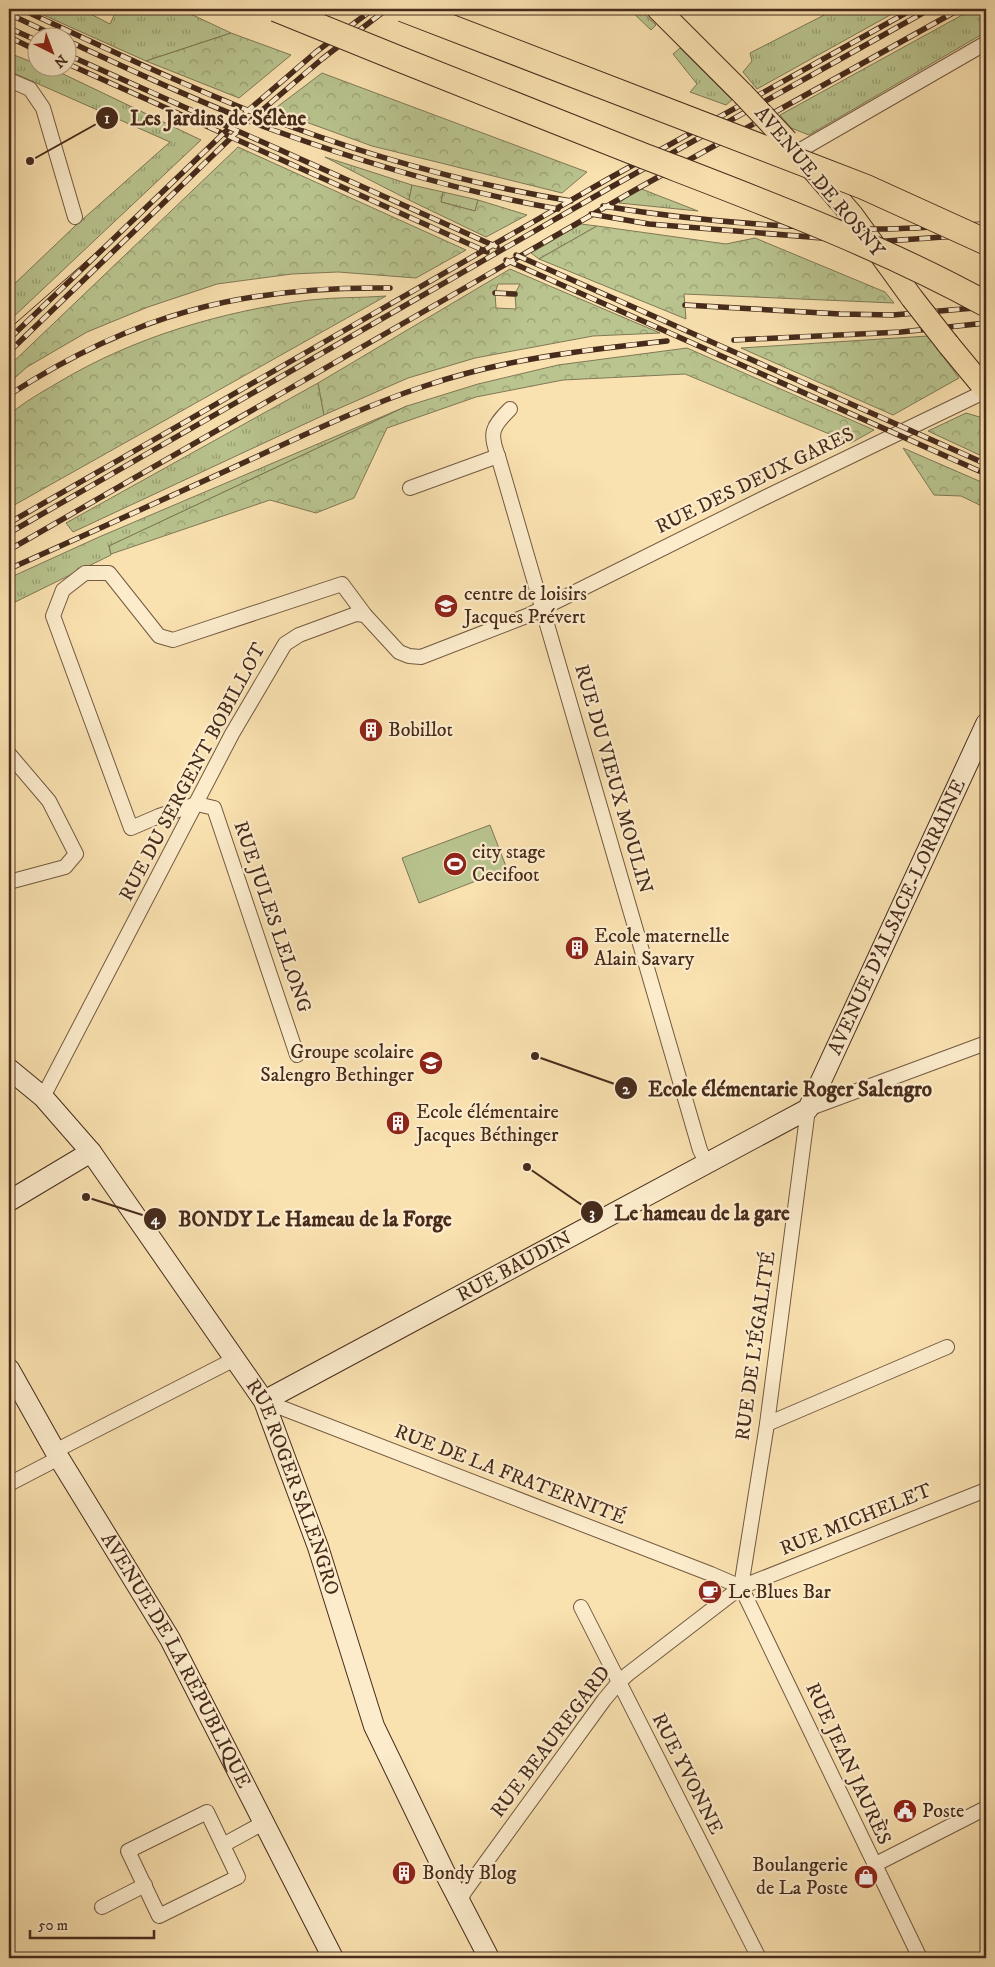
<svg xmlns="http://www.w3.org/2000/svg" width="995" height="1967" font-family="'IM FELL DW Pica',serif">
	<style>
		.grass { fill: url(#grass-tufts); stroke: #807856 }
		.forest { fill: url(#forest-crowns); stroke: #807856; fill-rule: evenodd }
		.pitch { fill: #b9c48f; stroke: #807856 }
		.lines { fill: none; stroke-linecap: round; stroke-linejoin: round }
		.street-casing { stroke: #735941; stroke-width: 16 }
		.secondary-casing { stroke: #462b1c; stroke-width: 22 }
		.primary-casing { stroke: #462b1c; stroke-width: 24 }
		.street { stroke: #fceccc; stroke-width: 14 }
		.secondary { stroke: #fceccc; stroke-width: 20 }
		.primary { stroke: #fae2b0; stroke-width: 22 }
		.tram { stroke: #462b1c; stroke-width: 1 }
		.rail-casing { stroke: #462b1c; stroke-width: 5.5 }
		.rail { stroke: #fceccc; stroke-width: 4; stroke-dasharray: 11; stroke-linecap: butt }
		.primary-bridge-casing { stroke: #462b1c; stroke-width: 24; stroke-linecap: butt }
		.highway-bridge-casing { stroke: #462b1c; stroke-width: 27; stroke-linecap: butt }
		.primary-bridge { stroke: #fae2b0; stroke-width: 22 }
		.highway-bridge { stroke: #fae2b0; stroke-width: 25 }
		.labels { text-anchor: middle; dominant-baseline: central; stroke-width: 4.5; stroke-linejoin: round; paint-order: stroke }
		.street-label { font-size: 20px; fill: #462b1c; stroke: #fceccc }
		.poi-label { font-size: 20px; fill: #462b1c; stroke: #fceccc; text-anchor: start }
		.leader { fill: none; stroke: #462b1c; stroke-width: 2 }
		.callout-dot { fill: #462b1c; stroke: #fceccc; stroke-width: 2 }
		.mark-label { font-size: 15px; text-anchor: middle; font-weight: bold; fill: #fff }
		.callout-label { font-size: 21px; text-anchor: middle; font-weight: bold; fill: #462b1c; stroke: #fceccc; stroke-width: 4.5; stroke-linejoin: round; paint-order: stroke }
	</style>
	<defs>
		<pattern id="grass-tufts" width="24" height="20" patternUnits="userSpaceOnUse" patternTransform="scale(1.25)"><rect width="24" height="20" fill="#b9c48f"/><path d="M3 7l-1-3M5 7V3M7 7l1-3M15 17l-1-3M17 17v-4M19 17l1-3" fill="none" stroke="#989f74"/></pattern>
		<pattern id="forest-crowns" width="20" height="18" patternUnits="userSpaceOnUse" patternTransform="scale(1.25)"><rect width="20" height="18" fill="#b9c48f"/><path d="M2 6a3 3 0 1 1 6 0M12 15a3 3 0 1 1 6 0" fill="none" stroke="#989f74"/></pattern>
	</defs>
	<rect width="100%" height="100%" fill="#fae2b0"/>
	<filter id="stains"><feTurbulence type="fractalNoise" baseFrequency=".004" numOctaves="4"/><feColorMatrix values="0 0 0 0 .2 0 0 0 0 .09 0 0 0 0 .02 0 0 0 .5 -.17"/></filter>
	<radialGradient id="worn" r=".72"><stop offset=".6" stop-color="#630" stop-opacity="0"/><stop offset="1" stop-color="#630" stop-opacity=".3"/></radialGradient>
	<g class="grass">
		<path d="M30 9H81L110 24 117 9H180L231 33 146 61Z"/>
		<path d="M629 9H639L656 25 651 30Z"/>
		<path d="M836 9H901L757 89 743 72 752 61 750 53Z"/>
		<path d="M973 9H986V32L809 135 791 128 780 115Z"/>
		<path d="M680 48 732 100 726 105 690 92 697 84 673 54Z"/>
		<path d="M9 53 37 64 38 68H47L59 72 201 140 9 321V289L74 227 170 142 9 71Z"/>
		<path d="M325 157 412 185 409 200Z"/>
		<path d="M639 188 698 211 619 203Z"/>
		<path d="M443 192 478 200 475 211 441 202Z"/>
		<path d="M581 224 597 226 539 259 531 253Z"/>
		<path d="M318 383 324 415 73 532 66 523Z"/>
		<path d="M407 406 109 546 111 555 9 605V578L99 537Z"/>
	</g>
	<g class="forest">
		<path d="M231 33 291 55 239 98 146 61Z"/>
		<path d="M322 73 587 172 562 193 372 146 273 110Z"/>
		<path d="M238 147 466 250 416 278 338 272 292 274 217 284 148 307 87 332 27 367 9 383V366Z"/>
		<path d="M412 185 443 192 441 202 475 211 478 200 527 215 486 237 409 200Z"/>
		<path d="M597 226 726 244 755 238 885 292 894 303 684 294 686 319 539 259Z"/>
		<path d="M510 269 660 333 593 336 475 358 408 378 324 415 318 383ZM498 284H520L515 294 516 309 496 308 495 293Z"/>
		<path d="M386 296 9 508V415C24 402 42 392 59 382 134 337 223 311 310 300 335 297 361 298 386 296Z"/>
		<path d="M928 336 959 378 893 415 741 348Z"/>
		<path d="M687 348 874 430 851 443 685 374 563 380 476 397 387 428 354 498 316 513 270 500 111 554 109 546 407 406 478 384 558 365Z"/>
		<path d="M966 413 983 418 986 422V458L928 431Z"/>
		<path d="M903 448 986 484V508L961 496 934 495Z"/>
	</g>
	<path class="pitch" d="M490 825 507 869 419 903 402 858Z"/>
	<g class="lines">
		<g class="street-casing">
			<g id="street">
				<path d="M9 80 30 89 43 108 75 217"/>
				<path d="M797 152 986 43"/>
				<path d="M510 409C492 427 489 433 498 456L700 1150 707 1164"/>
				<path d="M410 488 498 456"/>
				<path d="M9 754 49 801 76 854 65 867 9 882"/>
				<path d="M297 1055 214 808 197 804 159 816 131 828 53 616 63 590 85 573H109L159 636 173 640 342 584 365 615 399 652 409 656 421 657 529 615 766 497 986 391"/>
				<path d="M43 1097 232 734 285 644 299 635 356 614 365 615"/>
				<path d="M264 1401 711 1574 741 1587"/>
				<path d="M767 1424 947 1347"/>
				<path d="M55 1451 235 1359"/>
				<path d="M9 1484 59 1458"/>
				<path d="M741 1587 767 1424 808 1109 986 1043"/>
				<path d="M741 1587 920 1958"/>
				<path d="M581 1607 759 1958"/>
				<path d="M207 1812 238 1877 159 1916 128 1851Z"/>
				<path d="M223 1845 265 1822"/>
				<path d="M874 1865 986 1808"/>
				<path d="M459 1902 465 1891 604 1700 619 1682 628 1674 741 1587 986 1490"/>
				<path d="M102 1907 145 1885"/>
			</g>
		</g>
		<g class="secondary-casing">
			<g id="secondary">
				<path id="s1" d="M9 1069 43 1097 91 1152 264 1401 318 1547 374 1726 447 1877 489 1958"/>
				<path d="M9 1201 91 1152"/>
				<path id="s2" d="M9 1369 59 1458 170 1639 333 1958"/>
				<path id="s3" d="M264 1401 808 1109 986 724"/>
			</g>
		</g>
		<g class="primary-casing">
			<g id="primary">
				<path d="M658 9 743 94"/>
				<path d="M807 163 852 215 912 298"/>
				<path d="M948 344 986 390"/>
			</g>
		</g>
		<use href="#street" class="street"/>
		<use href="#secondary" class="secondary"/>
		<use href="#primary" class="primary"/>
		<path class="tram" d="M9 329 108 242"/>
		<g class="rail-casing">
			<g id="rail">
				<path d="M21 9C92 42 163 76 235 105 343 149 456 182 571 201"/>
				<path d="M9 14 60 38"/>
				<path d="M9 28 38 41"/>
				<path d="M9 37 38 51"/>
				<path d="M68 41C135 72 203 104 273 130 365 163 462 192 558 209"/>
				<path d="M68 55 497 247"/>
				<path d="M68 64 487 252"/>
				<path d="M245 113 316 52 373 9"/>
				<path d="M253 118 322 59 387 9"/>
				<path d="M603 206C688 220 774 227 861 229 902 230 945 226 986 224"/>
				<path d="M591 214 649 224 872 242 986 234"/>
				<path d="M516 255 986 464"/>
				<path d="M506 260 986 474"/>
				<path d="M495 293 515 294"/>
				<path d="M685 305 840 314 893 315 986 307"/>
				<path d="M9 339 227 130"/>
				<path d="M734 340 901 332 986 323"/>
				<path d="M9 352 237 132"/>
				<path d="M9 395C134 314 242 286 390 288"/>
				<path d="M9 523 608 179 913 9"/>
				<path d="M9 533 613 186 930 9"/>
				<path d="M9 550 635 190 960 9"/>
				<path d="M9 569C83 536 156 503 230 469 294 440 358 408 425 386 503 359 585 350 667 341"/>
			</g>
		</g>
		<use href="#rail" class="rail"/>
		<g class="primary-bridge-casing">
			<g id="primary-bridge">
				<path d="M743 94 787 141"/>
				<path d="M912 298 948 344"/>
			</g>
		</g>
		<g class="highway-bridge-casing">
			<g id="highway-bridge">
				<path d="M276 9C394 57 513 105 631 151 752 198 873 242 986 304"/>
				<path d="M403 9 865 187 986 242"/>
			</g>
		</g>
		<use href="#primary-bridge" class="primary-bridge"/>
		<use href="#highway-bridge" class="highway-bridge"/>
	</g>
	<defs>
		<g id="school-disc" transform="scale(1.25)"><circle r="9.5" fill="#8f2418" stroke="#fceccc"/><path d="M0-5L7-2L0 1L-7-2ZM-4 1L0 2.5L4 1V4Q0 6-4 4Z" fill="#fff"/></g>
		<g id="building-disc" transform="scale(1.25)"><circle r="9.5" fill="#8f2418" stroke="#fceccc"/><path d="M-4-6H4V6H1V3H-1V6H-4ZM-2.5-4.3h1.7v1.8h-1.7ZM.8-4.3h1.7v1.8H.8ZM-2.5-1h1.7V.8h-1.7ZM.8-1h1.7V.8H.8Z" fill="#fff"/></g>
		<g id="stadium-disc" transform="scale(1.25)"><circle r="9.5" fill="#8f2418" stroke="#fceccc"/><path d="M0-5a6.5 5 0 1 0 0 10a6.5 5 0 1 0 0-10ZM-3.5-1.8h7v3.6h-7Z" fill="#fff"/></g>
		<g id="cafe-disc" transform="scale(1.25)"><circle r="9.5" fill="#8f2418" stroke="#fceccc"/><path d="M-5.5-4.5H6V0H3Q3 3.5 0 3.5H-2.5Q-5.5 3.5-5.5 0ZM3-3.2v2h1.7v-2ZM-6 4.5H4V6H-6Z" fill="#fff"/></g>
		<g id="civic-disc" transform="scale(1.25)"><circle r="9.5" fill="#8f2418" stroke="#fceccc"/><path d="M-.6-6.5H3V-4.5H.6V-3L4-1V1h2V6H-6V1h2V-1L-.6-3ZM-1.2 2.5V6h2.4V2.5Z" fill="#fff"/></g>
		<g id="shop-disc" transform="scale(1.25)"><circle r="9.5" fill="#8f2418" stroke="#fceccc"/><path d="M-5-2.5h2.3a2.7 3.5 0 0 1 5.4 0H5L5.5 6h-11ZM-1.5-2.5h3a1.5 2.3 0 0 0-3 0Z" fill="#fff"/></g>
	</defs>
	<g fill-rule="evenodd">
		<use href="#school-disc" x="446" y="606"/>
		<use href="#building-disc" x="371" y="730"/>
		<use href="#stadium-disc" x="455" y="864"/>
		<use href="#building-disc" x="577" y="948"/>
		<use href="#school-disc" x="431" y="1063"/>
		<use href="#building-disc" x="398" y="1123"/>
		<use href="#cafe-disc" x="710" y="1592"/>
		<use href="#civic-disc" x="905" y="1811"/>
		<use href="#building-disc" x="404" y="1873"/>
		<use href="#shop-disc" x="866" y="1877"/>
	</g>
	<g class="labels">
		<g class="street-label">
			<text transform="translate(819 182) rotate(50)">AVENUE DE ROSNY</text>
			<text transform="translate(755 481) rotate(-26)">RUE DES DEUX GARES</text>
			<text transform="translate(193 772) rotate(-62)">RUE DU SERGENT BOBILLOT</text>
			<text transform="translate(613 779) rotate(74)">RUE DU VIEUX MOULIN</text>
			<text transform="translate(272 917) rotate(71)">RUE JULES LELONG</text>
			<text stroke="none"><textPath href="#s3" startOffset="829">AVENUE D'ALSACE-LORRAINE</textPath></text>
			<text stroke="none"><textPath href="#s3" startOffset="284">RUE BAUDIN</textPath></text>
			<text transform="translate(756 1346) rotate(-82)">RUE DE L'ÉGALITÉ</text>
			<text transform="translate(510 1475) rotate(21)">RUE DE LA FRATERNITÉ</text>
			<text stroke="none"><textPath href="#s1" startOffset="511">RUE ROGER SALENGRO</textPath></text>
			<text transform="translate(856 1520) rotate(-22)">RUE MICHELET</text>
			<text stroke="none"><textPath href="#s2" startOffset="336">AVENUE DE LA RÉPUBLIQUE</textPath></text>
			<text transform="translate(551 1742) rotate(-53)">RUE BEAUREGARD</text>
			<text transform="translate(848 1764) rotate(65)">RUE JEAN JAURÈS</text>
			<text transform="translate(687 1774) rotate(63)">RUE YVONNE</text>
		</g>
		<g class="poi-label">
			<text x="464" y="594">centre de loisirs<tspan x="464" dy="23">Jacques Prévert</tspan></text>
			<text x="388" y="730">Bobillot</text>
			<text x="472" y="852">city stage<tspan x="472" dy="23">Cecifoot</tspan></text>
			<text x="594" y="936">Ecole maternelle<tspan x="594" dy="23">Alain Savary</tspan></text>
			<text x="414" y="1052" text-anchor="end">Groupe scolaire<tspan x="414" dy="23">Salengro Bethinger</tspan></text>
			<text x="416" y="1112">Ecole élémentaire<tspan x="416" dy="23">Jacques Béthinger</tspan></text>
			<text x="728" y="1592">Le Blues Bar</text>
			<text x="922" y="1811">Poste</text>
			<text x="848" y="1865" text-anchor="end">Boulangerie<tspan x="848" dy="23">de La Poste</tspan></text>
			<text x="422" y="1873">Bondy Blog</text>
		</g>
	</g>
	<path class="leader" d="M30 161L107 118M535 1056L626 1088M527 1167L592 1212M86 1197L155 1219"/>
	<g class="callout-dot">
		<circle cx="30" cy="161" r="5"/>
		<circle cx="535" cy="1056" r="5"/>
		<circle cx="527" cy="1167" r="5"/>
		<circle cx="86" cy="1197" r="5"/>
		<circle cx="107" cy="118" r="12"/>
		<circle cx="626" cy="1088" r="12"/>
		<circle cx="592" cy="1212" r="12"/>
		<circle cx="155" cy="1219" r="12"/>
	</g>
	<g class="mark-label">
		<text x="107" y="123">1</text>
		<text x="626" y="1094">2</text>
		<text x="592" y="1218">3</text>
		<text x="155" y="1224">4</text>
	</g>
	<g class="callout-label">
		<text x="218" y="125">Les Jardins de Sélène</text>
		<text x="790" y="1096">Ecole élémentarie Roger Salengro</text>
		<text x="702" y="1220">Le hameau de la gare</text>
		<text x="315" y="1226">BONDY Le Hameau de la Forge</text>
	</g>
	<rect width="995" height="1967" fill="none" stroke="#fae2b0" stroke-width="30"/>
	<rect x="10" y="10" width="975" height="1947" fill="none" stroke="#462b1c" stroke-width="2.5"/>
	<rect x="15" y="15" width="965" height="1937" fill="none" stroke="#462b1c"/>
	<g transform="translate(52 52) rotate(138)"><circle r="24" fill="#fceccc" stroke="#b39f86"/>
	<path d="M0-4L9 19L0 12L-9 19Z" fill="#8f2418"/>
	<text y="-8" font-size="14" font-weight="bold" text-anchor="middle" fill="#462b1c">N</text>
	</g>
	<path d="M30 1930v8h124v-8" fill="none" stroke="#462b1c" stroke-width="2.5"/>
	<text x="38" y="1930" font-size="15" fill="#462b1c" stroke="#fceccc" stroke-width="4" paint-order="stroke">50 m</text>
	<rect width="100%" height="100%" filter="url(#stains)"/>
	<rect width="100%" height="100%" fill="url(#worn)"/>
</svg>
